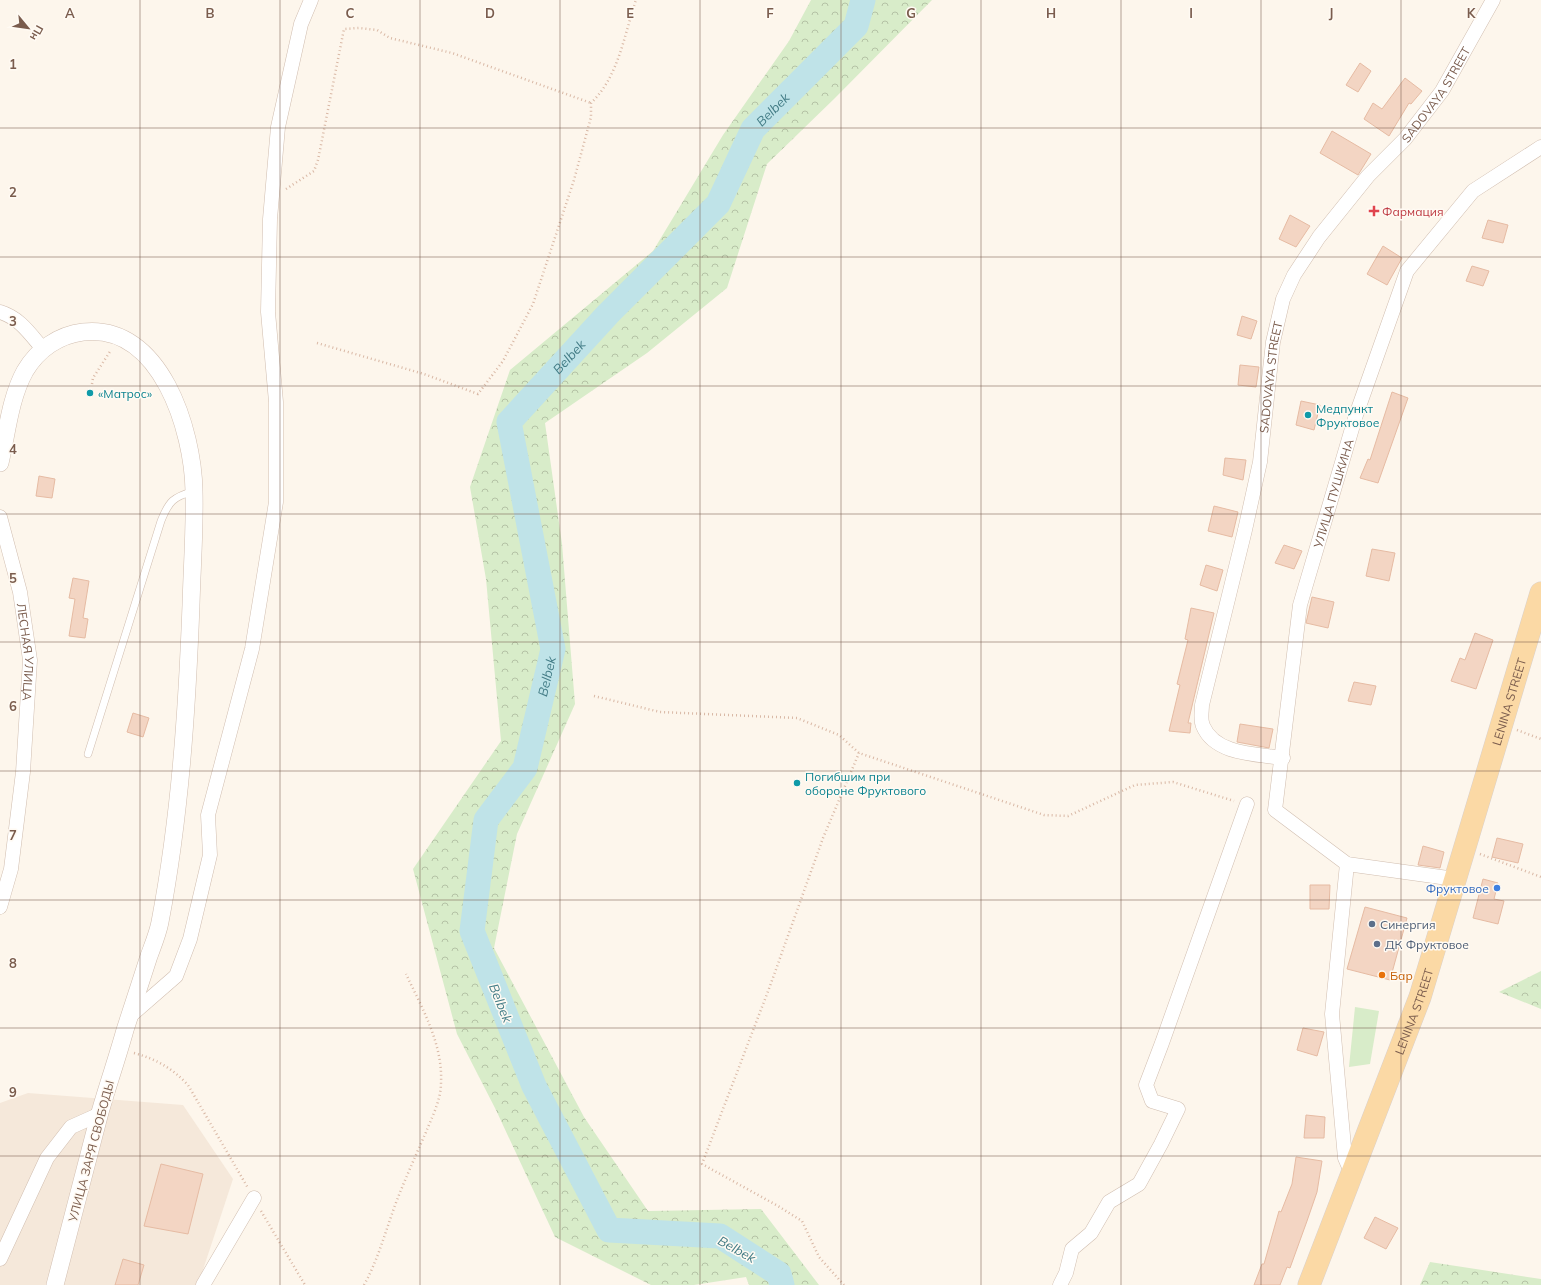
<svg xmlns="http://www.w3.org/2000/svg" width="1541" height="1285" font-family="Mulish,sans-serif">
	<style>
		.residential { fill: #f5e8da }
		.forest { fill: url(#forest-crowns) }
		.park { fill: #d8ecc9 }
		.lines { fill: none; stroke-linecap: round; stroke-linejoin: round }
		.river { stroke: #bfe3e8; stroke-width: 25 }
		.building { fill: #f3d5c3; stroke: #e6bba3 }
		.service-casing { stroke: #d1beb0; stroke-width: 8 }
		.minor-casing { stroke: #d1beb0; stroke-width: 15 }
		.tertiary-casing { stroke: #d1beb0; stroke-width: 18 }
		.primary-casing { stroke: #dad1cd; stroke-width: 23 }
		.path { stroke: #d9b8a5; stroke-width: 2.5; stroke-dasharray: 1 3; stroke-linecap: butt }
		.service { stroke: #fff; stroke-width: 7 }
		.minor { stroke: #fff; stroke-width: 14 }
		.tertiary { stroke: #fff; stroke-width: 17 }
		.primary { stroke: #fbd9a5; stroke-width: 22 }
		.grid { fill: none; stroke: #7a5c4d; stroke-width: 1; stroke-opacity: 0.55 }
		.health-dot { fill: #e0444e; stroke: #fffaf3; stroke-width: 1.5 }
		.culture-dot { fill: #0f9aa8; stroke: #fffaf3; stroke-width: 1.5 }
		.shop-dot { fill: #3f7fe0; stroke: #fffaf3; stroke-width: 1.5 }
		.service-dot { fill: #5c6f8a; stroke: #fffaf3; stroke-width: 1.5 }
		.food-dot { fill: #e8710a; stroke: #fffaf3; stroke-width: 1.5 }
		.labels { text-anchor: middle; dominant-baseline: central; stroke-width: 3; stroke-linejoin: round; paint-order: stroke }
		.street-label { font-size: 12px; fill: #7a5c4d; stroke: #fffaf3 }
		.health-label { font-size: 12px; fill: #be3a42; stroke: #fffaf3; text-anchor: start }
		.culture-label { font-size: 12px; fill: #0d838f; stroke: #fffaf3; text-anchor: start }
		.shop-label { font-size: 12px; fill: #366cbe; stroke: #fffaf3; text-anchor: end }
		.service-label { font-size: 12px; fill: #4e5e75; stroke: #fffaf3; text-anchor: start }
		.food-label { font-size: 12px; fill: #c56008; stroke: #fffaf3; text-anchor: start }
		.water-label { font-size: 13px; font-style: italic; fill: #437c86; stroke: #fffaf3 }
		.grid-label { font-size: 13px; text-anchor: middle; font-weight: bold; fill: #7a5c4d; stroke: #fffaf3; stroke-width: 3; stroke-linejoin: round; paint-order: stroke }
	</style>
	<defs>
		<pattern id="forest-crowns" width="20" height="18" patternUnits="userSpaceOnUse"><rect width="20" height="18" fill="#d8ecc9"/><path d="M2 6a3 3 0 1 1 6 0M12 15a3 3 0 1 1 6 0" fill="none" stroke="#b4c2a5"/></pattern>
	</defs>
	<rect width="100%" height="100%" fill="#fdf6ec"/>
	<path class="residential" d="M28 1093 183 1105 233 1179 198 1285H0V1103Z"/>
	<g class="forest">
		<path d="M811 0H932L835 98 767 164 727 288 647 353 545 423 562 544 575 704 517 834 494 948 584 1117 648 1211 761 1209 819 1285H749L746 1277 694 1285H651L555 1237 496 1110 457 1034 413 869 501 741 486 579 470 487 510 370 653 251 723 135 789 41Z"/>
		<path d="M1541 971V1009L1499 992Z"/>
		<path d="M1430 1262 1541 1279V1285H1420Z"/>
	</g>
	<path class="park" d="M1355 1007 1379 1011 1370 1064 1349 1067Z"/>
	<g class="lines">
		<path class="river" id="s1" d="M782 1285 779 1274 720 1236 609 1230 534 1086 472 931 486 820 525 768 553 649 509 422 608 314 718 204 753 129 856 26 863 0"/>
	</g>
	<g class="building">
		<path d="M1360 63 1371 71 1358 92 1346 85Z"/>
		<path d="M1405 78 1422 91 1411 104 1409 103 1389 136 1364 119 1373 103 1382 109Z"/>
		<path d="M1332 131 1371 154 1358 175 1320 153Z"/>
		<path d="M1290 215 1310 226 1296 247 1279 239Z"/>
		<path d="M1488 220 1508 225 1503 243 1482 238Z"/>
		<path d="M1383 246 1402 258 1387 285 1367 274Z"/>
		<path d="M1472 266 1489 271 1483 286 1466 281Z"/>
		<path d="M1242 316 1257 321 1251 339 1237 335Z"/>
		<path d="M1240 365 1259 367 1256 387 1238 385Z"/>
		<path d="M1392 392 1408 398 1378 483 1360 478 1368 459 1370 460Z"/>
		<path d="M1301 401 1320 405 1314 430 1296 425Z"/>
		<path d="M1225 458 1246 460 1243 480 1223 475Z"/>
		<path d="M39 476 55 479 52 498 36 496Z"/>
		<path d="M1214 506 1238 512 1232 537 1208 531Z"/>
		<path d="M1284 545 1302 551 1294 569 1275 563Z"/>
		<path d="M1372 549 1395 553 1389 581 1366 576Z"/>
		<path d="M1206 565 1223 570 1217 591 1200 585Z"/>
		<path d="M73 578 89 581 83 618 88 619 85 638 69 636 75 599 69 598Z"/>
		<path d="M1312 597 1334 602 1328 628 1306 623Z"/>
		<path d="M1191 608 1214 613 1188 723H1191L1190 733 1169 731 1180 685 1177 684 1188 640 1185 639Z"/>
		<path d="M1475 633 1493 640 1476 689 1451 681 1460 658 1465 660Z"/>
		<path d="M1354 682 1376 686 1371 705 1348 701Z"/>
		<path d="M133 713 149 718 143 737 127 732Z"/>
		<path d="M1240 724 1273 729 1269 748 1237 742Z"/>
		<path d="M1497 838 1523 844 1518 863 1492 857Z"/>
		<path d="M1423 846 1444 852 1440 868 1418 865Z"/>
		<path d="M1483 879 1498 883 1494 899 1504 901 1498 924 1473 918Z"/>
		<path d="M1310 885H1330L1329 909H1310Z"/>
		<path d="M1365 907 1407 918 1390 980 1347 969Z"/>
		<path d="M1303 1028 1324 1032 1317 1056 1297 1050Z"/>
		<path d="M1306 1115 1325 1117 1324 1138H1304Z"/>
		<path d="M1296 1157 1322 1161 1317 1192 1307 1221 1290 1268 1287 1267 1280 1285H1254L1262 1264H1264L1279 1211 1281 1212 1292 1184Z"/>
		<path d="M161 1164 203 1174 188 1234 144 1226Z"/>
		<path d="M1375 1217 1398 1228 1386 1249 1364 1238Z"/>
		<path d="M123 1259 144 1265 138 1285H115Z"/>
	</g>
	<g class="lines">
		<g class="service-casing">
			<path id="service" d="M88 754 161 521C169 501 173 497 194 491"/>
		</g>
		<g class="minor-casing">
			<g id="minor">
				<path d="M0 312C20 318 30 334 43 349"/>
				<path id="s2" d="M0 517 20 592 30 660 23 772 11 869 0 907"/>
				<path id="s3" d="M1283 758C1257 754 1215 755 1203 726 1200 720 1202 711 1202 705L1245 530 1260 462 1273 342 1283 299 1294 275 1319 237 1368 176 1405 139 1442 91 1493 0"/>
				<path d="M1347 864 1332 1014 1345 1158 1352 1174"/>
				<path id="s4" d="M1455 879 1347 864 1275 810 1300 605 1356 415 1407 271 1473 191 1541 147"/>
				<path d="M129 1017 176 976 190 939 210 855 208 815 252 649 276 502V402L268 312 270 219 278 127 301 24 311 0"/>
				<path d="M0 1259 47 1158 71 1127 100 1114"/>
				<path d="M203 1285 254 1198"/>
				<path d="M1060 1285 1066 1273 1072 1249 1091 1233 1109 1202 1139 1184 1161 1144 1178 1109 1152 1101 1146 1085 1162 1043 1247 804"/>
			</g>
		</g>
		<g class="tertiary-casing">
			<path id="tertiary" d="M0 463C7 433 10 398 25 371 38 349 59 335 83 332 161 323 193 431 194 491 195 529 192 567 191 605 187 711 180 817 160 922 158 933 153 945 149 956 141 981 133 1005 125 1030 117 1059 107 1087 99 1116 84 1172 70 1229 55 1285"/>
		</g>
		<g class="primary-casing">
			<g id="primary">
				<path id="s5" d="M1309 1285 1420 997 1541 593"/>
			</g>
		</g>
		<g class="path">
			<path d="M286 189 314 171 318 160 344 29 359 28 377 30 390 38 452 53 591 103"/>
			<path d="M317 343 424 374 478 394 503 361 533 304 574 180 591 117V103C619 76 624 35 636 0"/>
			<path d="M92 384 93 378 111 350"/>
			<path d="M594 696 660 712 797 718 839 735 859 753 1044 815 1068 816 1135 785 1173 782 1234 801"/>
			<path d="M1517 730 1541 739"/>
			<path d="M1480 854 1541 877"/>
			<path d="M134 1053C156 1059 172 1068 188 1085L248 1188"/>
			<path d="M261 1211 305 1285"/>
			<path d="M364 1285C379 1258 386 1229 397 1200 406 1177 416 1155 426 1132 432 1117 441 1100 441 1083 443 1044 422 1008 406 974"/>
			<path d="M844 1285 819 1257 802 1221 778 1206 702 1164 770 986 823 838 859 753"/>
		</g>
		<use href="#service" class="service"/>
		<use href="#minor" class="minor"/>
		<use href="#tertiary" class="tertiary"/>
		<use href="#primary" class="primary"/>
	</g>
	<path class="grid" d="M140 0V1285M280 0V1285M420 0V1285M560 0V1285M700 0V1285M841 0V1285M981 0V1285M1121 0V1285M1261 0V1285M1401 0V1285M0 128H1541M0 257H1541M0 386H1541M0 514H1541M0 642H1541M0 771H1541M0 900H1541M0 1028H1541M0 1156H1541"/>
	<path class="health-dot" d="M1372 205h4v4h4v4h-4v4h-4v-4h-4v-4h4z"/>
	<g class="culture-dot">
		<circle cx="90" cy="393" r="4"/>
		<circle cx="1308" cy="415" r="4"/>
		<circle cx="797" cy="783" r="4"/>
	</g>
	<circle class="shop-dot" cx="1497" cy="888" r="4"/>
	<g class="service-dot">
		<circle cx="1372" cy="924" r="4"/>
		<circle cx="1377" cy="944" r="4"/>
	</g>
	<circle class="food-dot" cx="1382" cy="975" r="4"/>
	<g class="labels">
		<g class="street-label">
			<text stroke="none"><textPath href="#s3" startOffset="783">SADOVAYA STREET</textPath></text>
			<text stroke="none"><textPath href="#s3" startOffset="447">SADOVAYA STREET</textPath></text>
			<text stroke="none"><textPath href="#s4" startOffset="522">УЛИЦА ПУШКИНА</textPath></text>
			<text stroke="none"><textPath href="#s2" startOffset="138">ЛЕСНАЯ УЛИЦА</textPath></text>
			<text stroke="none"><textPath href="#s5" startOffset="617">LENINA STREET</textPath></text>
			<text stroke="none"><textPath href="#s5" startOffset="293">LENINA STREET</textPath></text>
			<text transform="translate(91 1151) rotate(-75)">УЛИЦА ЗАРЯ СВОБОДЫ</text>
		</g>
		<g class="health-label">
			<text x="1382" y="211">Фармация</text>
		</g>
		<g class="culture-label">
			<text x="98" y="393">«Матрос»</text>
			<text x="1316" y="408">Медпункт<tspan x="1316" dy="14">Фруктовое</tspan></text>
			<text x="805" y="776">Погибшим при<tspan x="805" dy="14">обороне Фруктового</tspan></text>
		</g>
		<g class="shop-label">
			<text x="1489" y="888">Фруктовое</text>
		</g>
		<g class="service-label">
			<text x="1380" y="924">Синергия</text>
			<text x="1385" y="944">ДК Фруктовое</text>
		</g>
		<g class="food-label">
			<text x="1390" y="975">Бар</text>
		</g>
		<g class="water-label">
			<text stroke="none"><textPath href="#s1" startOffset="1465">Belbek</textPath></text>
			<text stroke="none"><textPath href="#s1" startOffset="1141">Belbek</textPath></text>
			<text stroke="none"><textPath href="#s1" startOffset="793">Belbek</textPath></text>
			<text transform="translate(501 1003) rotate(68)">Belbek</text>
			<text transform="translate(737 1249) rotate(29)">Belbek</text>
		</g>
	</g>
	<g class="grid-label">
		<text x="70" y="18">A</text>
		<text x="210" y="18">B</text>
		<text x="350" y="18">C</text>
		<text x="490" y="18">D</text>
		<text x="630" y="18">E</text>
		<text x="770" y="18">F</text>
		<text x="911" y="18">G</text>
		<text x="1051" y="18">H</text>
		<text x="1191" y="18">I</text>
		<text x="1331" y="18">J</text>
		<text x="1471" y="18">K</text>
		<text x="13" y="69">1</text>
		<text x="13" y="197">2</text>
		<text x="13" y="326">3</text>
		<text x="13" y="454">4</text>
		<text x="13" y="583">5</text>
		<text x="13" y="711">6</text>
		<text x="13" y="840">7</text>
		<text x="13" y="968">8</text>
		<text x="13" y="1097">9</text>
	</g>
	<g transform="translate(28 28) rotate(119)" stroke="#fffaf3" stroke-width="3" paint-order="stroke">
	<path d="M0-3L7 15L0 10L-7 15Z" fill="#7a5c4d"/>
	<text y="-6" font-size="11" font-weight="bold" text-anchor="middle" fill="#7a5c4d">Пн</text>
	</g>
</svg>
